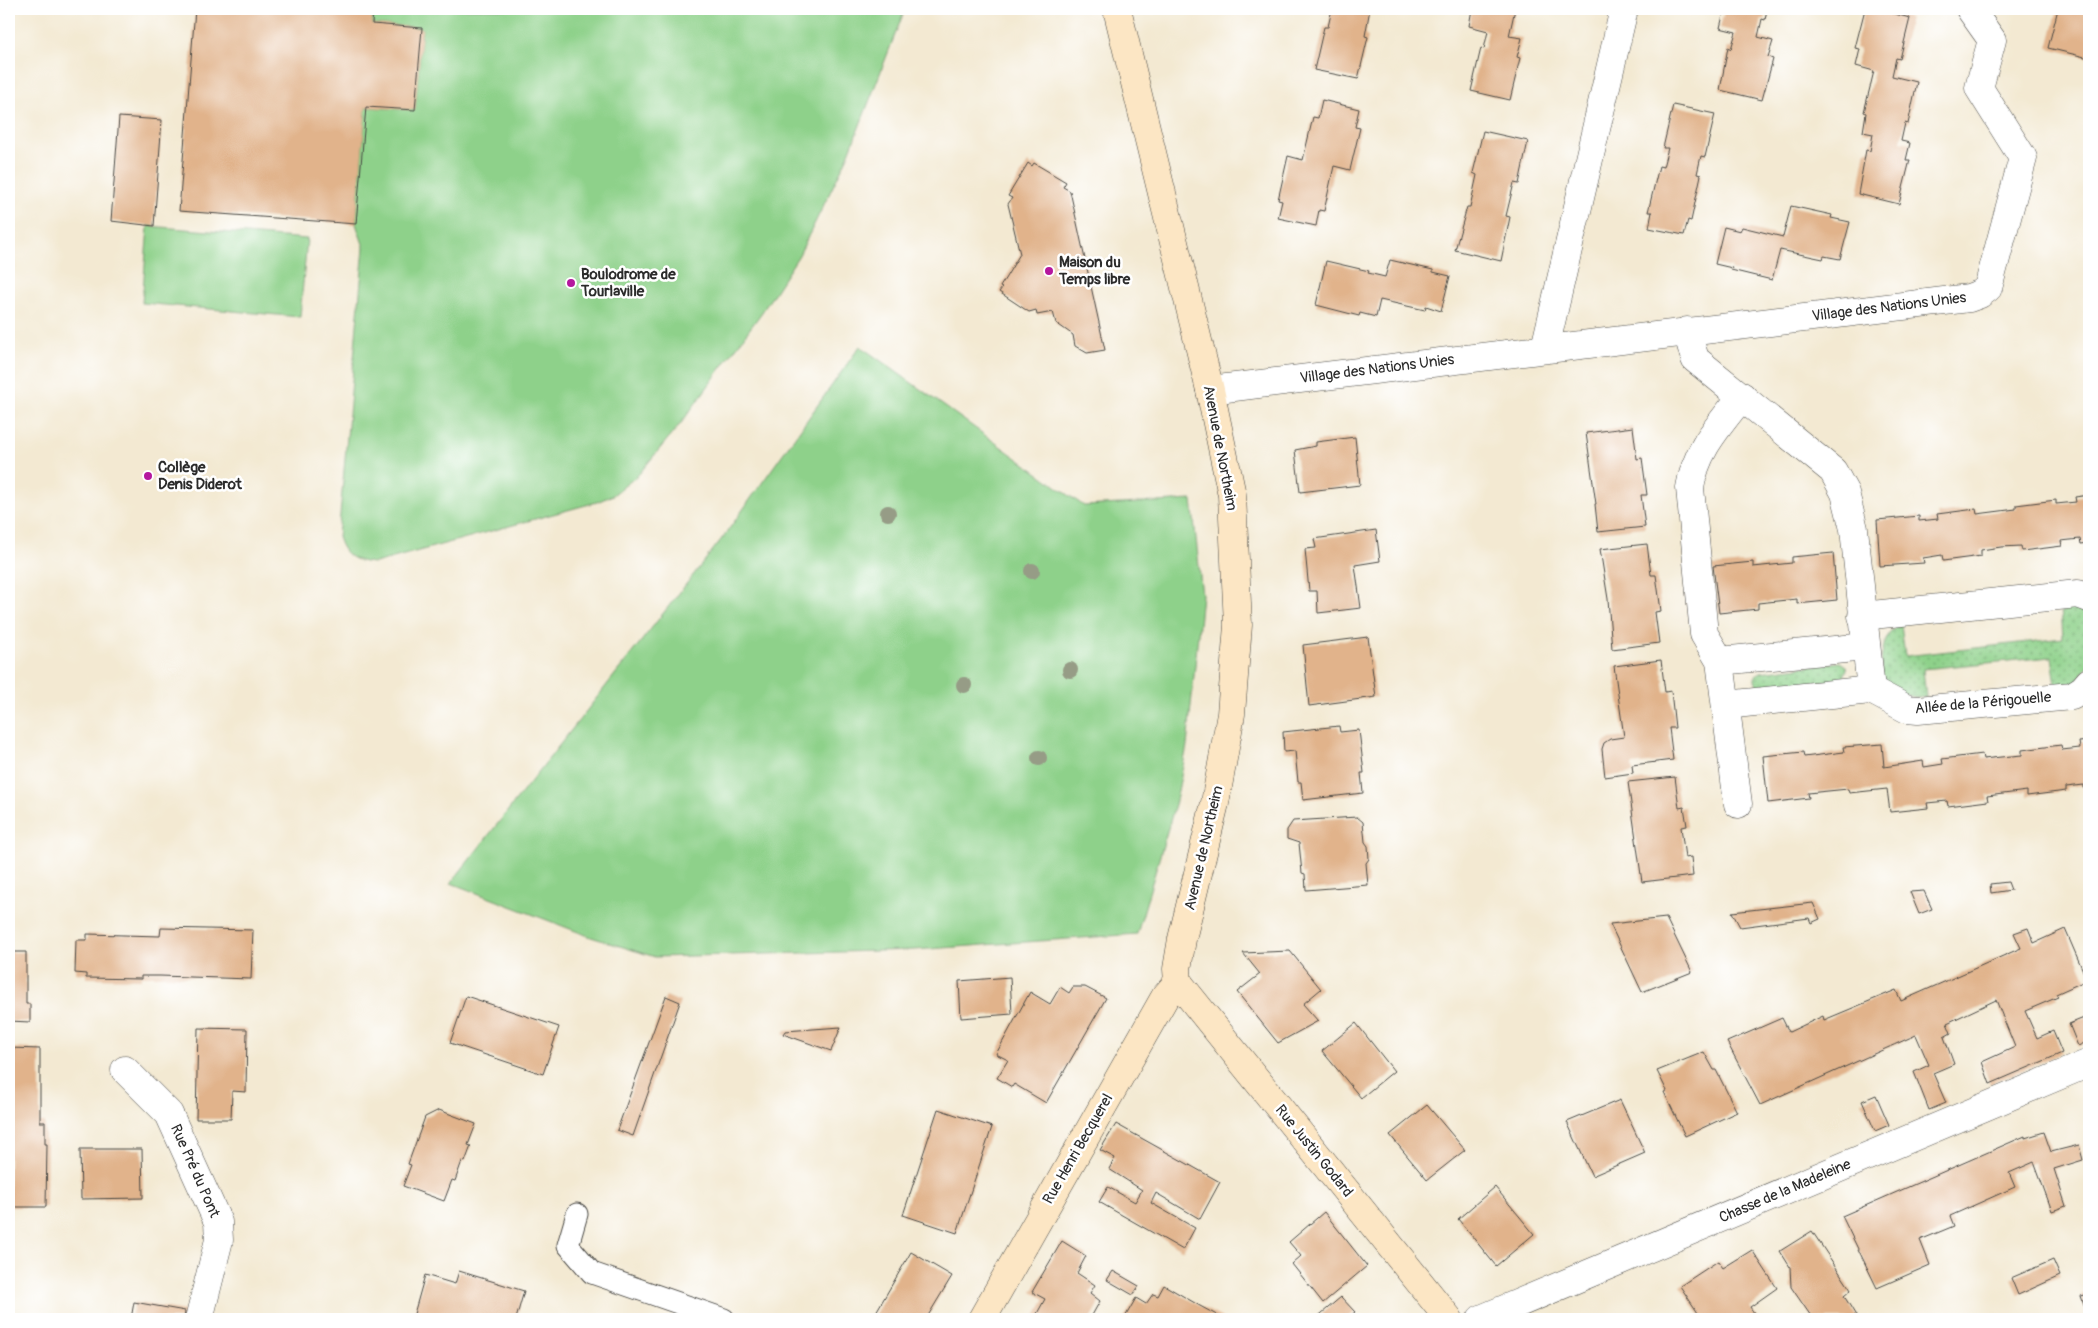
<svg xmlns="http://www.w3.org/2000/svg" width="2098" height="1328" font-family="Pangolin,sans-serif">
	<style>
		.grass { fill: url(#grass-dots); stroke: #5c7e5a }
		.green { fill: #8ed18a; stroke: #5c7e5a }
		.building { fill: #e1b38b }
		.lines { fill: none; stroke-linecap: round; stroke-linejoin: round }
		.lane-casing { stroke: #494844; stroke-width: 23 }
		.street-casing { stroke: #494844; stroke-width: 29 }
		.secondary-casing { stroke: #494844; stroke-width: 29 }
		.lane { stroke: #fff; stroke-width: 21 }
		.street { stroke: #fff; stroke-width: 28 }
		.secondary { stroke: #fce6c4; stroke-width: 28 }
		.tree { fill: #969c86 }
		.poi-dot { fill: #b5179e; stroke: #fff; stroke-width: 2 }
		.labels { text-anchor: middle; dominant-baseline: central; stroke-width: 5; stroke-linejoin: round; paint-order: stroke }
		.poi-label { font-size: 15px; font-weight: bold; fill: #2b2b2b; stroke: #fff; text-anchor: start }
		.street-label { font-size: 15px; fill: #2b2b2b; stroke: #fff }
	</style>
	<defs>
		<pattern id="grass-dots" width="8" height="8" patternUnits="userSpaceOnUse" patternTransform="scale(1.25)"><rect width="8" height="8" fill="#8ed18a"/><path d="M2 2h.1M6 6h.1" fill="none" stroke="#74aa71" stroke-width="1.8" stroke-linecap="round"/></pattern>
	</defs>
	<rect width="100%" height="100%" fill="#fff"/>
	<filter id="ink" filterUnits="userSpaceOnUse"><feTurbulence type="fractalNoise" baseFrequency=".02" numOctaves="2"/><feDisplacementMap in="SourceGraphic" scale="10" xChannelSelector="R" yChannelSelector="G"/><feConvolveMatrix kernelMatrix="1 2 1 2 8 2 1 2 1" color-interpolation-filters="sRGB"/></filter>
	<filter id="wash" filterUnits="userSpaceOnUse"><feTurbulence type="fractalNoise" baseFrequency=".0096" numOctaves="4" result="noise"/><feDisplacementMap in="SourceGraphic" scale="20" xChannelSelector="R" yChannelSelector="G"/><feGaussianBlur stdDeviation="1.12" result="paint"/><feColorMatrix in="noise" values="0 0 0 0 0 0 0 0 0 0 0 0 0 0 0 0 0 1.4 0 .05"/><feComposite in="paint" operator="in"/></filter>
	<g filter="url(#wash)">
		<rect width="100%" height="100%" fill="#f3e9d2"/>
		<g class="grass">
			<path d="M2075 606 2089 618V663L2076 683 2056 685 2052 657 1923 669 1926 697C1911 699 1889 691 1883 676 1878 661 1884 629 1901 625L1905 656 2063 638 2061 608Z"/>
			<path d="M1840 662 1846 666 1847 669 1843 679 1764 688 1759 687 1755 681V676L1761 672Z"/>
		</g>
		<g class="green">
			<path d="M373 9H905L848 156 799 255 762 312 682 422 638 475 613 495 597 502 375 563C355 562 344 557 338 537L364 247 356 224 366 107 415 110 422 28 372 24Z"/>
			<path d="M148 226 307 239 300 317 142 303Z"/>
			<path d="M860 346 1084 506 1192 500 1202 595 1187 746 1176 801 1137 934 915 950 655 957 591 937 451 883 724 536Z"/>
		</g>
		<g id="blocks">
			<g class="building">
				<path d="M195 9H373L372 24 422 28 415 110 366 107 356 224 179 211Z"/>
				<path d="M1332 9H1370L1365 36 1368 37 1358 79 1314 70 1324 27H1328Z"/>
				<path d="M1472 9H1515L1509 36 1522 38 1517 57 1520 58 1510 100 1471 91 1481 48 1484 49 1488 31 1469 26Z"/>
				<path d="M1721 9H1767L1765 20 1762 19 1758 37 1773 41 1768 57 1773 59 1762 100 1720 90 1728 47 1731 49 1736 32 1720 28 1724 11H1721Z"/>
				<path d="M1865 9H1876L1910 18 1900 59 1896 58 1892 76 1917 82 1908 124 1905 123 1901 141 1910 143 1906 160H1910L1899 204 1858 194 1866 150 1870 151 1873 134 1863 132 1866 113 1864 112 1874 71 1856 66 1860 49 1855 48Z"/>
				<path d="M2058 9H2089V58L2048 48Z"/>
				<path d="M1322 100 1359 109 1355 127 1360 128 1350 170 1334 166 1324 211 1319 210 1316 226 1278 218 1282 201 1278 200 1288 156 1303 160 1313 117 1318 118Z"/>
				<path d="M1673 105 1715 114 1705 157 1701 156 1697 174 1701 175 1691 221 1688 220 1684 235 1649 228 1652 212H1648L1659 166 1663 167 1668 148H1663Z"/>
				<path d="M119 117 162 120 154 226 111 221Z"/>
				<path d="M1483 131 1528 141 1519 184 1514 183 1506 216 1510 217 1501 261 1455 250 1467 207H1470L1477 175 1473 173Z"/>
				<path d="M1028 163 1032 166 1034 163 1066 182 1063 187 1070 191 1105 350 1087 353 1075 346 1073 335 1056 323 1053 312 1037 315 1036 310 1029 312 999 292 1002 288 1000 287 1020 254 1008 204 1012 198 1008 196Z"/>
				<path d="M1791 206 1832 215 1831 218 1850 222 1840 259 1824 256 1823 259 1780 250 1772 280 1731 270 1732 268 1715 264 1724 227 1740 231 1742 227 1783 237Z"/>
				<path d="M1390 260 1433 270V272L1450 276 1441 311 1426 306 1425 310 1380 300 1376 317 1360 313 1359 316 1316 305 1326 261 1369 271 1368 273 1385 277Z"/>
				<path d="M1633 427 1637 459 1642 458 1647 495H1641L1645 527 1598 532 1595 504H1596L1586 433Z"/>
				<path d="M1355 437 1360 485 1300 492 1295 450 1316 446V442Z"/>
				<path d="M2089 495V543L2081 544 2080 539 2061 541 2062 546 2022 551 2021 546 2001 547 1981 550V556L1943 561 1942 555 1923 558 1924 563 1880 566 1877 520 1919 516V521L1938 519 1937 514 1976 509 1977 514 2016 509V505L2056 500V504L2076 502 2075 497Z"/>
				<path d="M1376 530 1380 561 1355 565 1361 608 1318 613 1317 591H1309L1305 549 1316 548 1314 539Z"/>
				<path d="M1647 544 1651 575H1656L1661 611 1655 612 1659 643 1612 649 1608 599 1600 549Z"/>
				<path d="M1833 553 1837 600 1797 604V599L1758 603V609L1719 613 1713 566 1753 562V567L1792 563V557Z"/>
				<path d="M1368 637 1376 697 1309 706 1303 645Z"/>
				<path d="M1661 660 1665 692 1671 691 1675 728H1669L1673 760 1632 765 1633 773 1605 777 1602 749 1604 743 1610 739 1624 737 1614 666Z"/>
				<path d="M1339 726 1340 732 1359 730 1364 773H1361L1363 793 1303 800 1301 782H1298L1295 751 1284 752 1283 732Z"/>
				<path d="M2089 741V788L2084 789V785L2066 787V791L2027 796V791L1987 796 1988 801 1948 806 1947 801 1927 803 1928 808 1890 812 1887 789 1849 793 1848 789 1808 793 1809 798 1768 803 1763 756 1803 752 1804 757 1844 752 1843 747 1882 744 1884 767 1923 761 1924 767 1943 764 1942 759 1982 754 1983 759 2001 757 2022 755V750L2061 745 2062 750 2080 748 2079 742Z"/>
				<path d="M1675 777 1679 808 1684 807 1687 826 1681 827 1685 858 1691 857 1693 876 1642 882 1628 782Z"/>
				<path d="M1357 817 1363 822 1365 842 1368 846 1369 859 1366 863 1368 885 1306 890 1305 874 1302 873 1299 843 1287 839V830L1293 821Z"/>
				<path d="M2089 873V882H2086L2085 874Z"/>
				<path d="M2008 882 2011 890 1991 893 1990 884Z"/>
				<path d="M1924 891 1932 909 1919 914 1910 892Z"/>
				<path d="M1813 903 1820 919 1811 923 1809 918 1740 927 1732 912Z"/>
				<path d="M1666 918 1692 972 1642 992 1610 924Z"/>
				<path d="M161 928 253 930 251 979 160 976H141V979L86 978V974L75 973 76 940H87V934L160 936Z"/>
				<path d="M2028 928 2034 943 2065 929 2087 980 2056 994 2058 997 2025 1011 2037 1038 2053 1031 2062 1053 1990 1084 1982 1062 2015 1047 1996 1000 1947 1023 1951 1033 1944 1037 1954 1064 1933 1073 1946 1103 1929 1110 1914 1072 1929 1065 1916 1035 1760 1105 1727 1042 1782 1018 1789 1032 1823 1016 1824 1020 1896 990 1901 1001 2021 948 2014 933Z"/>
				<path d="M1290 951 1321 989 1303 1004 1318 1021 1278 1043 1237 992 1260 974 1243 953Z"/>
				<path d="M9 952H26V1004H30V1022L9 1021Z"/>
				<path d="M1010 977 1012 1014 961 1018 959 981Z"/>
				<path d="M1060 987 1069 993 1073 987H1085L1106 998 1046 1103 1014 1084 1012 1087 997 1078 1008 1060 996 1054 1030 992 1050 1004Z"/>
				<path d="M466 996 559 1027 543 1074 450 1043Z"/>
				<path d="M666 996 680 1002 633 1136 617 1130Z"/>
				<path d="M2089 1016V1041L2078 1046 2069 1024Z"/>
				<path d="M1356 1023 1394 1071 1361 1098 1322 1051Z"/>
				<path d="M841 1027 831 1051 783 1034 785 1031Z"/>
				<path d="M198 1028 247 1029 246 1092 232 1091 231 1119H196Z"/>
				<path d="M9 1048 40 1049V1122H45V1144H47L46 1207H9Z"/>
				<path d="M1704 1052 1714 1070H1716L1737 1112 1685 1136 1664 1092 1667 1091 1657 1071Z"/>
				<path d="M1876 1095 1889 1125 1875 1131 1862 1101Z"/>
				<path d="M1620 1100 1645 1153 1592 1176 1567 1122Z"/>
				<path d="M1427 1105 1465 1150 1427 1180 1390 1135Z"/>
				<path d="M938 1109 992 1127 957 1233 903 1215Z"/>
				<path d="M439 1110 476 1124 468 1145 471 1146 465 1162 462 1161 455 1181 452 1180 444 1201 403 1186 411 1165 408 1164 425 1117Z"/>
				<path d="M1116 1124 1220 1182 1200 1219 1156 1193 1151 1203 1195 1228 1183 1250 1099 1202 1108 1187 1135 1202 1142 1190 1109 1169 1115 1158 1100 1150Z"/>
				<path d="M2044 1132 2051 1152 2079 1145 2083 1160 2054 1169 2066 1206 2052 1211 2034 1162 2009 1173 2015 1187 1950 1216 1954 1226 1920 1240 1930 1265 1877 1288 1842 1216 2025 1136V1138Z"/>
				<path d="M80 1149H142L143 1198 81 1199Z"/>
				<path d="M1495 1187 1534 1234 1496 1266 1458 1219Z"/>
				<path d="M1324 1212 1367 1266 1323 1303 1292 1264 1301 1256 1289 1242Z"/>
				<path d="M1812 1231 1851 1290 1844 1296 1858 1319H1813L1791 1287 1790 1267 1780 1251Z"/>
				<path d="M1062 1241 1086 1256 1077 1273 1095 1285 1090 1293 1100 1301 1090 1319H1034L1045 1299 1032 1292Z"/>
				<path d="M1752 1250 1777 1288 1750 1307 1758 1319H1702L1680 1286 1718 1261 1723 1268Z"/>
				<path d="M911 1252 952 1276 926 1319H872Z"/>
				<path d="M2053 1260 2060 1276 2018 1295 2011 1278Z"/>
				<path d="M459 1271 524 1291 516 1319H431L414 1314 425 1275 455 1284Z"/>
				<path d="M1113 1271 1139 1286 1133 1295 1107 1280Z"/>
				<path d="M1164 1285 1200 1306 1224 1319H1124L1136 1298 1146 1304 1153 1294 1158 1296Z"/>
				<path d="M2089 1294V1318L2081 1296Z"/>
				<path d="M1341 1297 1355 1312 1347 1319H1315Z"/>
				<path d="M134 1302 185 1311 184 1319H131Z"/>
			</g>
		</g>
	</g>
	<g filter="url(#ink)">
		<use href="#blocks" fill-opacity="0" stroke="#494844" stroke-width="1"/>
		<g class="lines">
			<g class="lane-casing">
				<path id="lane" d="M577 1214 568 1245 592 1273 724 1319"/>
			</g>
			<g class="street-casing">
				<g id="street">
					<path d="M1687 331 1695 359 1833 471 1845 493 1854 529 1871 690"/>
					<path d="M1545 348 1624 9"/>
					<path d="M1210 390 1969 298 1980 294 1988 288 2023 158 1979 88 1992 40 1970 9"/>
					<path d="M1862 616 2078 594 2089 598"/>
					<path d="M1720 661 1866 647"/>
					<path d="M1726 705 1871 690 1907 709 1918 710 2072 696 2083 689 2089 682"/>
					<path d="M1738 804 1720 661 1704 634 1690 488C1696 449 1719 426 1742 396"/>
					<path d="M125 1070 169 1114 218 1222 219 1240 199 1319"/>
					<path d="M1481 1319 2089 1063"/>
				</g>
			</g>
			<g class="secondary-casing">
				<g id="secondary">
					<path d="M1117 9 1210 390 1232 495 1238 625 1231 714 1215 803 1182 939 1177 969 1178 982"/>
					<path d="M1178 982 1449 1319"/>
					<path d="M982 1319 1165 997 1178 982"/>
				</g>
			</g>
			<use href="#lane" class="lane"/>
			<use href="#street" class="street"/>
			<use href="#secondary" class="secondary"/>
		</g>
		<g class="tree">
			<circle cx="888" cy="513" r="8"/>
			<circle cx="1032" cy="571" r="8"/>
			<circle cx="1070" cy="670" r="8"/>
			<circle cx="964" cy="685" r="8"/>
			<circle cx="1039" cy="758" r="8"/>
		</g>
	</g>
	<g class="poi-dot">
		<circle cx="1049" cy="271" r="5"/>
		<circle cx="571" cy="283" r="5"/>
		<circle cx="148" cy="476" r="5"/>
	</g>
	<g class="labels">
		<g class="poi-label">
			<text x="1059" y="262">Maison du<tspan x="1059" dy="17">Temps libre</tspan></text>
			<text x="581" y="274">Boulodrome de<tspan x="581" dy="17">Tourlaville</tspan></text>
			<text x="158" y="467">Collège<tspan x="158" dy="17">Denis Diderot</tspan></text>
		</g>
		<g class="street-label">
			<text transform="translate(1889 307) rotate(-7)">Village des Nations Unies</text>
			<text transform="translate(1377 369) rotate(-7)">Village des Nations Unies</text>
			<text transform="translate(1220 448) rotate(79)">Avenue de Northeim</text>
			<text transform="translate(1983 703) rotate(-5)">Allée de la Périgouelle</text>
			<text transform="translate(1204 848) rotate(-77)">Avenue de Northeim</text>
			<text transform="translate(1078 1149) rotate(-60)">Rue Henri Becquerel</text>
			<text transform="translate(1314 1151) rotate(51)">Rue Justin Godard</text>
			<text transform="translate(195 1171) rotate(66)">Rue Pré du Pont</text>
			<text transform="translate(1785 1191) rotate(-23)">Chasse de la Madeleine</text>
		</g>
	</g>
	<rect width="2098" height="1328" fill="none" stroke="#fff" stroke-width="30"/>
</svg>
